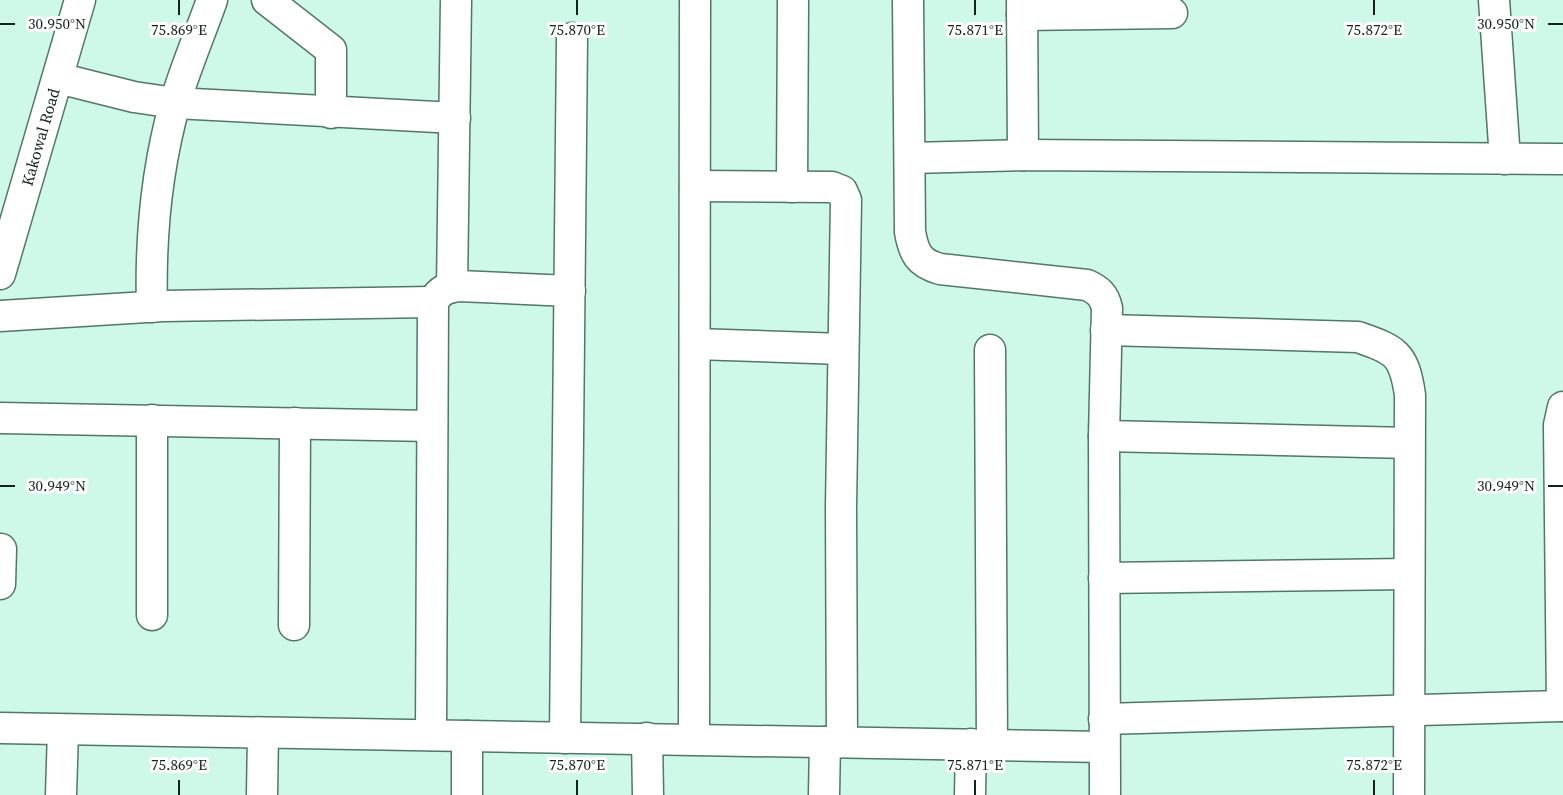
<svg xmlns="http://www.w3.org/2000/svg" width="1563" height="795" font-family="'Source Serif 4',serif">
	<style>
		.lines { fill: none; stroke-linecap: round; stroke-linejoin: round }
		.minor-casing { stroke: #517769; stroke-width: 33 }
		.minor { stroke: #fff; stroke-width: 30 }
		.ticks { fill: none; stroke: #12221c; stroke-width: 2 }
		.labels { text-anchor: middle; dominant-baseline: central; stroke-width: 6; stroke-linejoin: round; paint-order: stroke }
		.street-label { font-size: 16px; fill: #12221c; stroke: #fff }
		.ticks-label { font-size: 15px; text-anchor: middle; fill: #12221c; stroke: #fff; stroke-width: 6; stroke-linejoin: round; paint-order: stroke }
	</style>
	<rect width="100%" height="100%" fill="#cef8e8"/>
	<g class="lines">
		<g class="minor-casing">
			<g id="minor">
				<path d="M267 0 331 50V113"/>
				<path d="M908 0 910 232C914 254 919 263 940 269L1087 285C1098 290 1104 295 1107 308L1104 436 1105 795"/>
				<path d="M1022 0 1023 155"/>
				<path d="M1494 0 1505 159"/>
				<path d="M1022 15 1172 13"/>
				<path d="M58 78 134 97 175 103 455 118"/>
				<path d="M911 158 1023 155 1563 159"/>
				<path d="M695 186 832 187 842 191 846 200 841 507 842 741"/>
				<path d="M792 187 793 0"/>
				<path d="M0 274 80 0"/>
				<path d="M452 287 456 0"/>
				<path d="M152 307C150 238 156 171 175 103 185 69 200 34 212 0"/>
				<path d="M0 316 163 306 433 302"/>
				<path d="M1106 330 1358 337C1395 350 1404 353 1410 395L1409 795"/>
				<path d="M695 344 843 349"/>
				<path d="M990 350 992 744"/>
				<path d="M0 418 432 426"/>
				<path d="M152 420V615"/>
				<path d="M1104 436 1409 443"/>
				<path d="M1104 578 1409 574"/>
				<path d="M0 584 1 549"/>
				<path d="M294 625 295 423"/>
				<path d="M1562 706 1559 425 1563 407"/>
				<path d="M1104 719 1563 706"/>
				<path d="M0 728 1104 747"/>
				<path d="M431 735 433 302C440 290 446 288 459 286L570 291"/>
				<path d="M467 736V795"/>
				<path d="M565 738 572 38"/>
				<path d="M647 738 648 795"/>
				<path d="M694 739 695 0"/>
				<path d="M61 795 63 730"/>
				<path d="M262 795 263 733"/>
				<path d="M824 795 825 742"/>
				<path d="M970 795 971 744"/>
			</g>
		</g>
		<use href="#minor" class="minor"/>
	</g>
	<path class="ticks" d="M179 0V15M577 0V15M975 0V15M1374 0V15M0 24H15M1548 24H1563M0 486H15M1548 486H1563M179 780V795M577 780V795M975 780V795M1374 780V795"/>
	<g class="labels">
		<g class="street-label">
			<text transform="translate(40 137) rotate(-74)">Kakowal Road</text>
		</g>
	</g>
	<g class="ticks-label">
		<text x="57" y="29">30.950°N</text>
		<text x="1506" y="29">30.950°N</text>
		<text x="179" y="35">75.869°E</text>
		<text x="577" y="35">75.870°E</text>
		<text x="975" y="35">75.871°E</text>
		<text x="1374" y="35">75.872°E</text>
		<text x="57" y="491">30.949°N</text>
		<text x="1506" y="491">30.949°N</text>
		<text x="179" y="770">75.869°E</text>
		<text x="577" y="770">75.870°E</text>
		<text x="975" y="770">75.871°E</text>
		<text x="1374" y="770">75.872°E</text>
	</g>
</svg>
